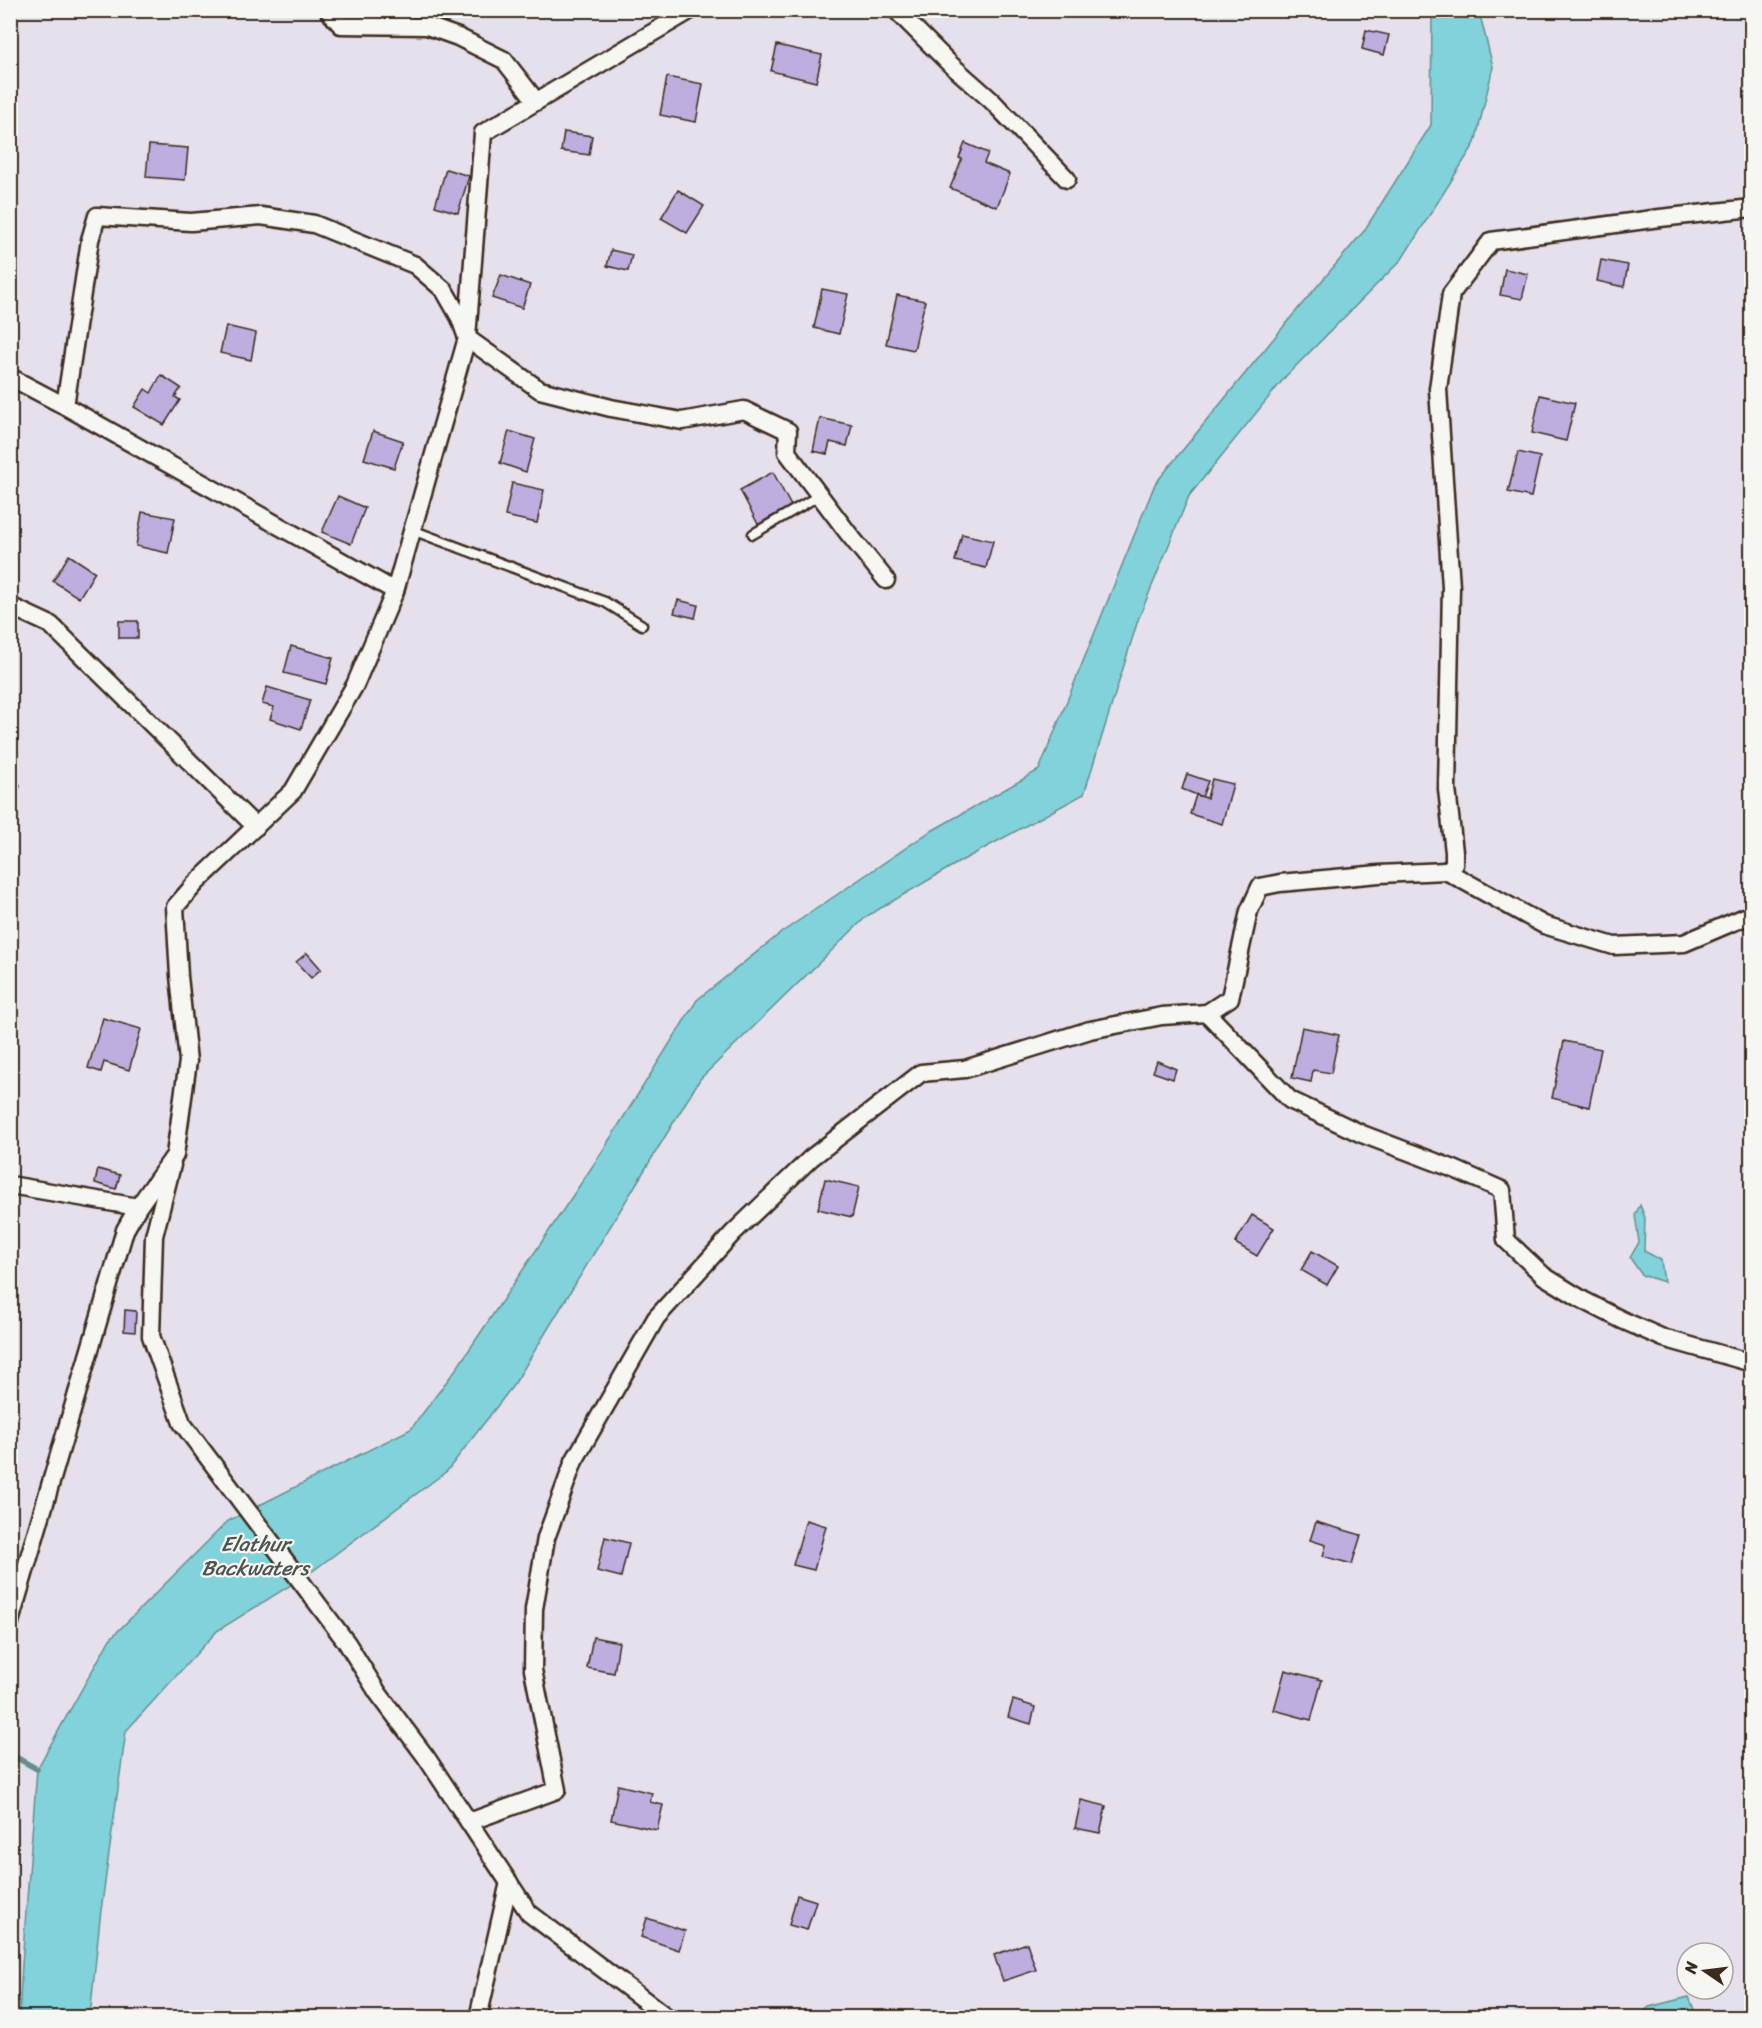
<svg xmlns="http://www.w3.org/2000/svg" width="1762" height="2028" font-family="Sriracha,sans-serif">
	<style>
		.water { fill: #81d2db; stroke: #658f8f; stroke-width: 1.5 }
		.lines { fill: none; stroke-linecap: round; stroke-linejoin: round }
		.stream { stroke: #658f8f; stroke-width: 6 }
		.building { fill: #beaedf; stroke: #3b2a1e; stroke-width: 1.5 }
		.lane-casing { stroke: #3b2a1e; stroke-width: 13 }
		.street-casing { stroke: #3b2a1e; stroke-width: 21 }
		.lane { stroke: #f6f6f2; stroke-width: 8 }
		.street { stroke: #f6f6f2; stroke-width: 16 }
		.labels { text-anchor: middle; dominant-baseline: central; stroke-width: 4.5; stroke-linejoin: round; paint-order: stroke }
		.water-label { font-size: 21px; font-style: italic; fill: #4c544d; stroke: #f6f6f2 }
	</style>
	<rect width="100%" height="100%" fill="#e5e0ec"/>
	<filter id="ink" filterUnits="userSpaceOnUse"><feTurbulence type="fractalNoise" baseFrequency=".0167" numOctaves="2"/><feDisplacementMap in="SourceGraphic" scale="12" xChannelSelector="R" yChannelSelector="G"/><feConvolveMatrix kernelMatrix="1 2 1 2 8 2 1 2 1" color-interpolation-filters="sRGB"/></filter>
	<g filter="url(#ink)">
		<g class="water">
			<path d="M1432 11H1479L1493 67 1475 143 1402 259 1286 376 1189 496 1138 620 1084 794 961 861 867 916 700 1079 515 1383 447 1471 310 1573 217 1631 126 1731 100 1918 90 2017 19 2018 22 1964 37 1769 110 1639 228 1521 411 1429 459 1365 598 1158 697 1000 782 932 928 833 1039 770 1155 484 1292 316 1364 231 1431 125Z"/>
			<path d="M1640 1205 1645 1218 1644 1251 1661 1260 1664 1282 1642 1275 1630 1258 1639 1242 1635 1215Z"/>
			<path d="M1689 1997 1697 2017H1639L1649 2007Z"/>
		</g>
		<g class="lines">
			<path class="stream" d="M10 1754 37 1769"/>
		</g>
		<g class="building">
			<path d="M366 10H382L381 21 365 19Z"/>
			<path d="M1366 30 1389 35 1384 55 1362 49Z"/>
			<path d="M777 45 822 55 816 82 771 71Z"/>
			<path d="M667 77 703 84 696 122 660 115Z"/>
			<path d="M564 132 592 136 589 155 561 151Z"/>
			<path d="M965 143 988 153 984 163 1010 174 997 207 950 188 962 159 959 158Z"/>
			<path d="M149 145 188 148 185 180 146 177Z"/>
			<path d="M446 169 469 176 458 213 435 206Z"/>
			<path d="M678 190 704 206 687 233 661 218Z"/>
			<path d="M611 250 632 255 628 271 607 266Z"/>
			<path d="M1601 260 1628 265 1624 287 1597 281Z"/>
			<path d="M1505 269 1528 274 1522 299 1500 295Z"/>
			<path d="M501 275 530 285 522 308 492 298Z"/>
			<path d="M822 289 848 294 839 334 814 328Z"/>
			<path d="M897 295 925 301 914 350 886 344Z"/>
			<path d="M226 326 256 333 251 360 220 353Z"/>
			<path d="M161 375 181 388 175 397 180 400 164 425 134 407 145 389 151 393Z"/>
			<path d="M1540 395 1575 403 1566 441 1532 433Z"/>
			<path d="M820 418 852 425 847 446 830 442 827 454 813 451Z"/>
			<path d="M373 431 403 441 394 468 364 459Z"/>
			<path d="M509 431 535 439 526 472 500 463Z"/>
			<path d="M1518 452 1540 457 1531 497 1508 492Z"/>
			<path d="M773 472 792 508 759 526 740 490Z"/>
			<path d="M512 483 544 490 537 523 505 516Z"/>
			<path d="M338 496 365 508 351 544 322 532Z"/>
			<path d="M142 512 175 518 168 553 136 546Z"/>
			<path d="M962 534 993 541 986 568 955 561Z"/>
			<path d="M69 555 95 572 79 598 53 581Z"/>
			<path d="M678 600 698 605 695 618 674 613Z"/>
			<rect x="119" y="621" width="19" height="17"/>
			<path d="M291 646 333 658 326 684 284 673Z"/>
			<path d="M267 687 310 700 301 729 270 719 274 707 262 704Z"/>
			<path d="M1187 774 1208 781 1202 797 1182 789Z"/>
			<path d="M1212 779 1233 784 1222 824 1190 814 1196 795 1207 798Z"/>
			<path d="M10 781 20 786 10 806Z"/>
			<path d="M307 953 321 969 311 978 296 962Z"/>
			<path d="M103 1018 141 1029 129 1070 104 1062 101 1072 88 1068Z"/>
			<path d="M1302 1027 1339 1035 1331 1073 1313 1070 1311 1082 1292 1078Z"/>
			<path d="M1564 1041 1601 1049 1589 1107 1552 1098Z"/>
			<path d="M1157 1061 1176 1069 1173 1079 1153 1072Z"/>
			<path d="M98 1169 120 1175 116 1189 95 1183Z"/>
			<path d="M825 1179 859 1187 852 1217 818 1209Z"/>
			<path d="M1252 1215 1274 1228 1257 1256 1235 1243Z"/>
			<path d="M1312 1251 1338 1266 1327 1285 1301 1270Z"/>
			<path d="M125 1310 136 1311 135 1332 124 1331Z"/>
			<path d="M806 1520 826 1526 814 1570 793 1565Z"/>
			<path d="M1316 1522 1361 1535 1352 1564 1323 1556 1326 1545 1310 1540Z"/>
			<path d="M605 1537 629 1543 621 1577 597 1571Z"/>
			<path d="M593 1637 619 1642 614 1673 587 1668Z"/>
			<path d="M1285 1670 1322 1680 1311 1720 1274 1710Z"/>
			<path d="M1013 1700 1035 1707 1031 1724 1008 1717Z"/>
			<path d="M618 1785 652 1793 650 1802 663 1805 657 1830 611 1820Z"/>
			<path d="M1081 1800 1106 1806 1100 1833 1075 1828Z"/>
			<path d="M797 1895 816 1901 807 1930 789 1925Z"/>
			<path d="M647 1918 685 1931 679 1950 641 1937Z"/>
			<path d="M1027 1943 1036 1970 1003 1981 994 1955Z"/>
		</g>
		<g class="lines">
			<g class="lane-casing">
				<g id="lane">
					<path d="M412 530 605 602 642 625"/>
					<path d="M753 534 820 495"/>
				</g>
			</g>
			<g class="street-casing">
				<g id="street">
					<path d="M328 10 341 25 427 26 458 37 504 60 536 101"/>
					<path d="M896 10 949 63 992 101 1067 179"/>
					<path d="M10 377 65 406"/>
					<path d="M395 591 65 406 90 240 97 216 191 222 261 216 314 224 415 265 444 290 460 318 467 338 540 390 611 408 682 421 744 410 788 431 787 452 848 533 886 580"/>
					<path d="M10 606 51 625 256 827"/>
					<path d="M1446 871 1454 865V852L1447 789 1451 587 1438 389 1451 294 1491 241 1660 218 1752 208"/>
					<path d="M1207 1013 1290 1100 1362 1134 1454 1169 1502 1190 1506 1240 1544 1276 1583 1300 1622 1320 1663 1338 1752 1363"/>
					<path d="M172 1165 154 1236 151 1336 182 1423 347 1643 378 1693 426 1757 529 1913 668 2018"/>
					<path d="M10 1185 138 1207"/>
					<path d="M10 1622 125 1230 138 1207 175 1155 188 1061 179 976 175 907 196 883 293 791 355 685 395 591 467 338 483 133 691 10"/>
					<path d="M469 1822 557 1790 533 1670 534 1609 546 1538 574 1461 656 1318 733 1233 811 1158 921 1073 965 1069 1090 1030 1162 1016 1207 1013 1230 998 1249 911 1260 887 1280 883 1379 874 1446 871 1544 925 1614 946 1684 943 1752 914"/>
					<path d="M478 2018 509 1882"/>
				</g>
			</g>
			<use href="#lane" class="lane"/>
			<use href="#street" class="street"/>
		</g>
	</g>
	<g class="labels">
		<g class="water-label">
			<text x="255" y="1544">Elathur<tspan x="255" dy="24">Backwaters</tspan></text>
		</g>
	</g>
	<rect width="1762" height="2028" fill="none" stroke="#f6f6f2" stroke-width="36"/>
	<rect x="18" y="18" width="1726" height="1992" fill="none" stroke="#3b2a1e" stroke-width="2" filter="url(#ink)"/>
	<g transform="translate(1705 1971) rotate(284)"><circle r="28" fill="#f6f6f2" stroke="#aba49d" stroke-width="1.5"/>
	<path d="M0-4.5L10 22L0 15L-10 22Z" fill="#3b2a1e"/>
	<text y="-9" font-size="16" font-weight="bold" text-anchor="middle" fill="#3b2a1e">N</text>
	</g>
</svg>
